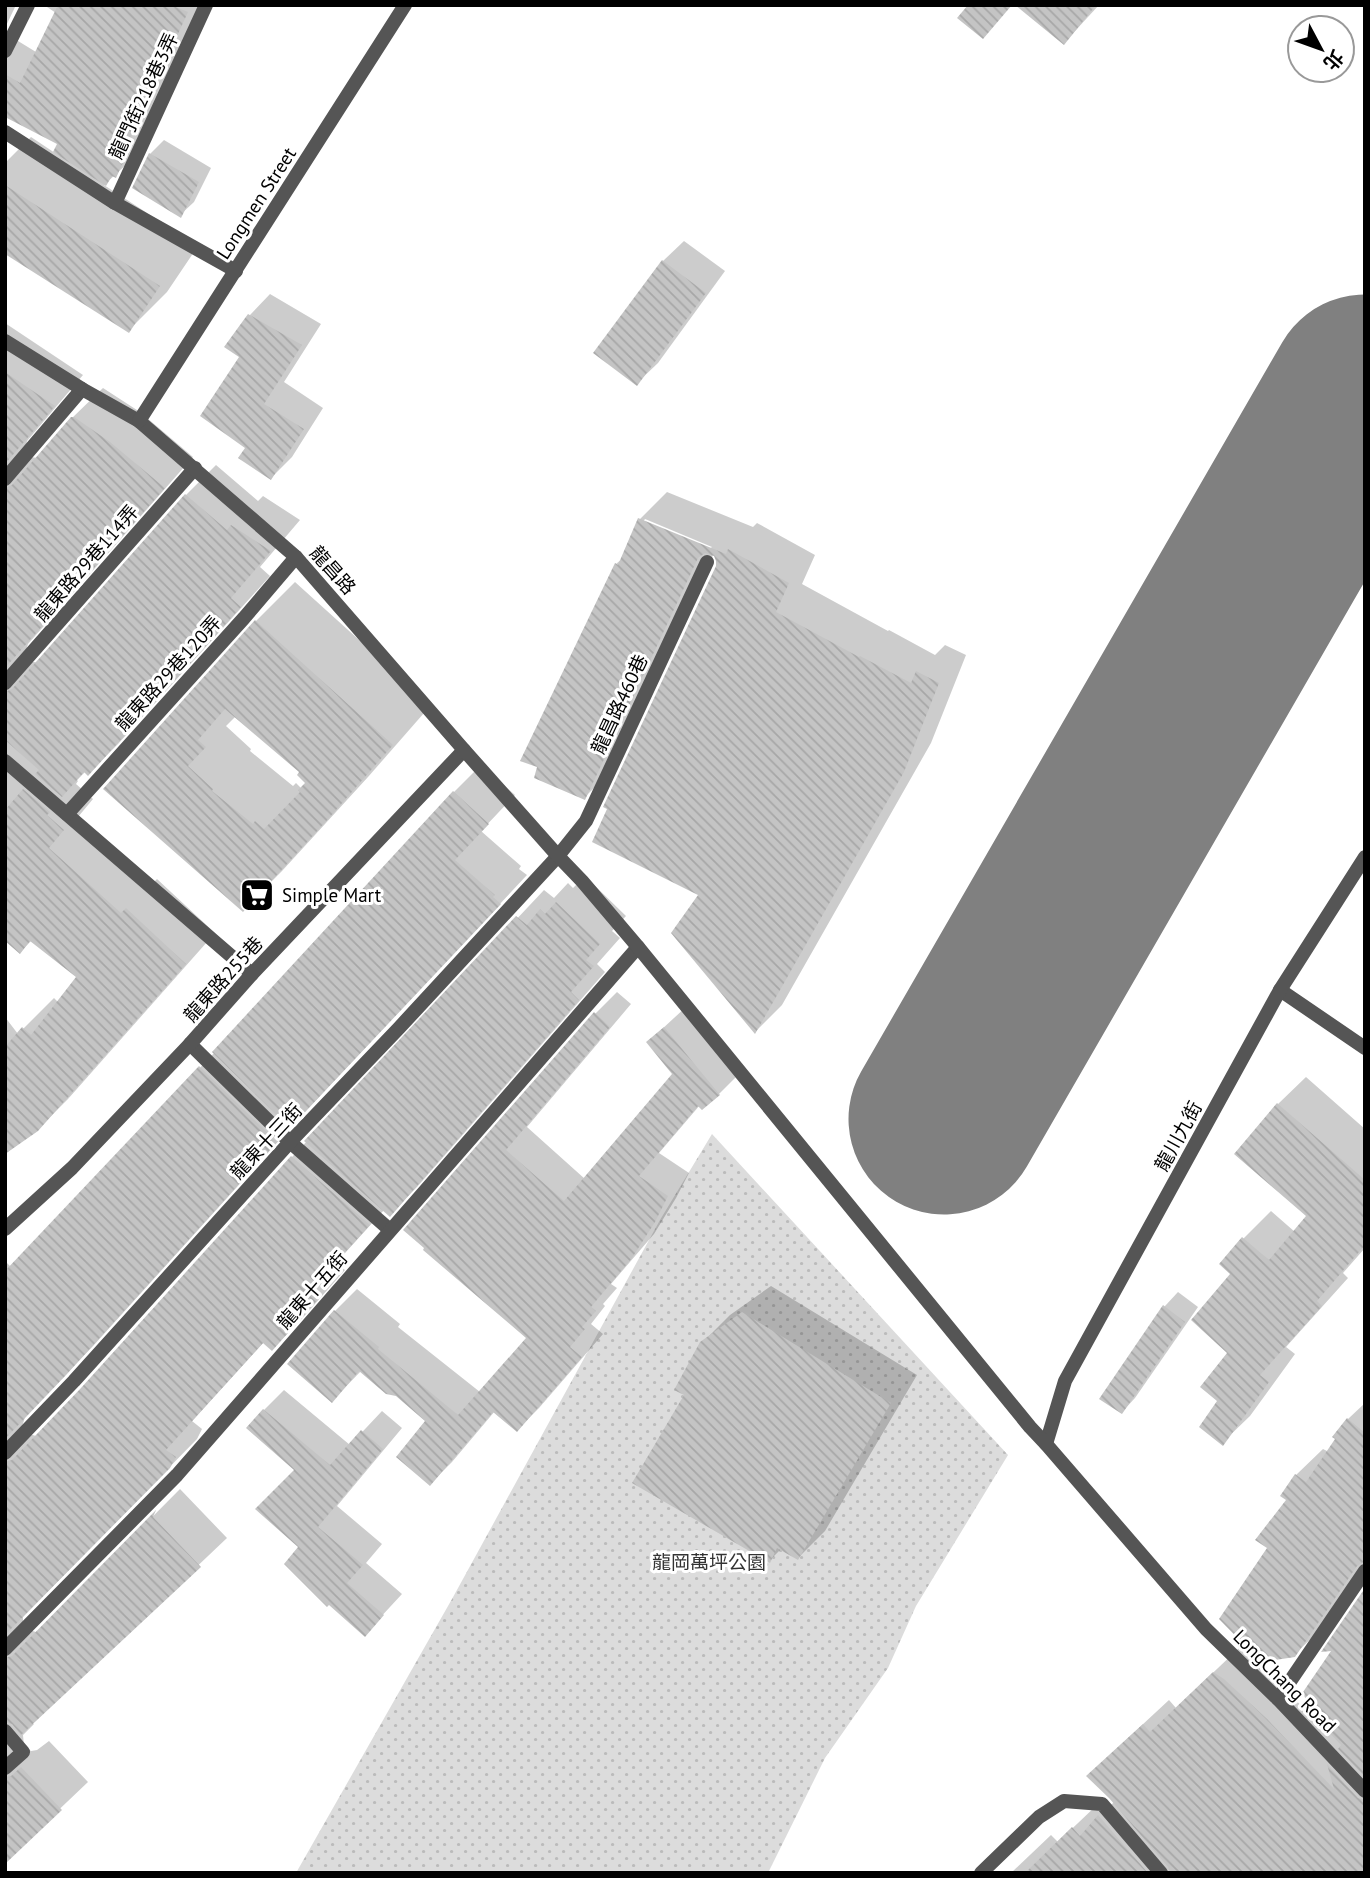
<svg xmlns="http://www.w3.org/2000/svg" width="1370" height="1878" font-family="'PT Sans','Noto Sans TC',sans-serif">
	<style>
		.park { fill: url(#park-dots) }
		.shadow { fill: #0003; fill-rule: evenodd }
		.lines { fill: none; stroke-linecap: round; stroke-linejoin: round }
		.runway { stroke: #808080; stroke-width: 191 }
		.building { fill: url(#building-back-hatch); fill-rule: evenodd }
		.service { stroke: #555; stroke-width: 14 }
		.minor { stroke: #555; stroke-width: 14 }
		.labels { text-anchor: middle; dominant-baseline: central; stroke-width: 6; stroke-linejoin: round; paint-order: stroke }
		.street-label { font-size: 19px; fill: #000; stroke: #fff }
		.poi-label { font-size: 19px; fill: #000; stroke: #fff; text-anchor: start }
		.park-label { font-size: 19px; fill: #333; stroke: #fff }
	</style>
	<defs>
		<pattern id="park-dots" width="8" height="8" patternUnits="userSpaceOnUse" patternTransform="scale(1.75)"><rect width="8" height="8" fill="#dcdcdc"/><path d="M2 2h.1M6 6h.1" fill="none" stroke="#bbb" stroke-width="1.8" stroke-linecap="round"/></pattern>
		<pattern id="building-back-hatch" width="6" height="6" patternUnits="userSpaceOnUse" patternTransform="scale(1.75)"><rect width="6" height="6" fill="#c4c4c4"/><path d="M-1 5l2 2M0 0l6 6M5-1l2 2" fill="none" stroke="#a7a7a7"/></pattern>
	</defs>
	<rect width="100%" height="100%" fill="#fff"/>
	<path class="park" d="M712 1134 1008 1455 916 1606 888 1668 825 1758 768 1873H296L452 1599 660 1220Z"/>
	<g class="shadow">
		<path d="M5 5H16L5 28Z"/>
		<path d="M44 5H204L141 151 104 185 198 246 167 292 128 331 5 251V163L31 137 55 153 59 143 5 94V33L36 52 56 13Z"/>
		<path d="M1018 5H1099L1064 43Z"/>
		<path d="M164 140 211 168 194 202 180 215 135 188 150 154Z"/>
		<path d="M684 241 725 271 658 363 637 383 663 261Z"/>
		<path d="M270 294 321 324 284 382 323 408 292 457 271 478 247 447 241 356 250 315Z"/>
		<path d="M5 323 83 375 27 441 25 451 30 457 38 458 72 418 103 388 140 412 193 457 28 644 25 654 30 661 38 663 186 495 216 465 258 501 263 496 300 520 260 567 270 576 118 744 88 774 86 771 77 780 78 781 76 784 93 799 78 817 152 884 157 879 215 933 68 1099 37 1130 5 1154V1017L18 1034 54 998 59 1003 79 977 32 940 20 952 5 939Z"/>
		<path d="M667 492 753 527 757 523 815 555 802 584 888 631 889 630 935 655 945 645 966 655 931 743 782 1005 755 1032 700 894 718 560 714 553 612 770 585 797 616 564 624 557 640 519ZM645 519 712 547 709 549 643 522Z"/>
		<path d="M295 582 431 705 368 777 282 871 243 910 105 789 256 621ZM236 716 301 771 307 783 302 789 296 783 293 786 250 751 251 749 226 726Z"/>
		<path d="M481 765 515 795 481 831 521 866 519 869 527 875 303 1114 94 1345 25 1417 22 1427 26 1433 36 1436 82 1389 292 1157 544 890 554 898 568 883 573 888 585 876 626 916 612 931 620 938 597 964 605 972 417 1187 390 1214 384 1210 336 1263 345 1270 299 1322 272 1349 264 1342 192 1421 202 1429 197 1439 23 1617V1624L26 1629 36 1632 41 1629 180 1489 227 1538 32 1723 34 1724 23 1735 24 1746 31 1751 37 1750 49 1741 88 1782 5 1861V1261L11 1267 215 1052 454 792Z"/>
		<path d="M617 992 631 1004 527 1127 585 1179 674 1074 648 1042 687 1006 741 1072 719 1094 700 1105 659 1153 689 1173 676 1198 654 1234 611 1284 617 1288 603 1304 605 1306 591 1324 603 1334 539 1408 517 1430 495 1411 452 1462 430 1484 428 1421 397 1394 361 1371 332 1401 335 1311 357 1289 400 1324 398 1327 480 1392 528 1338 426 1250 595 1014Z"/>
		<path d="M1306 1077 1365 1129V1248L1343 1273 1348 1278 1286 1347 1295 1354 1250 1416 1222 1443 1229 1352 1233 1273 1221 1264 1244 1238 1271 1211 1295 1232 1308 1216 1278 1104Z"/>
		<path d="M771 1286 917 1375 825 1531 798 1558 781 1549 770 1560 686 1394 702 1343 730 1315Z"/>
		<path d="M1178 1292 1198 1307 1135 1398 1122 1412 1102 1398 1165 1306Z"/>
		<path d="M284 1390 350 1445 382 1411 402 1428 337 1506 382 1544 366 1563 402 1594 365 1634 301 1547 297 1470 264 1410Z"/>
		<path d="M1365 1403V1564L1322 1628 1294 1655 1269 1548 1296 1475 1323 1449 1329 1452 1338 1439 1335 1437 1348 1419Z"/>
		<path d="M1365 1592V1873H1011L1051 1835 1058 1842 1098 1804 1105 1811 1115 1801 1114 1751 1169 1700 1176 1708 1239 1648 1249 1655 1313 1717 1305 1692 1334 1648Z"/>
	</g>
	<g class="lines">
		<path class="runway" d="M944 1119 1365 390"/>
	</g>
	<g class="building">
		<path d="M58 5H171L188 12 129 141 132 143 116 178 112 176 106 186 53 152 57 144 5 117V74L20 83Z"/>
		<path d="M968 5H1012L983 39 957 18Z"/>
		<path d="M1015 5H1096L1064 45Z"/>
		<path d="M149 153 199 182 181 218 132 188Z"/>
		<path d="M5 185 160 286 129 333 5 254Z"/>
		<path d="M662 260 706 293 637 386 593 353Z"/>
		<path d="M248 314 302 345 264 404 304 429 271 480 238 458 245 448 200 416 239 357 224 347Z"/>
		<path d="M5 372 55 406 5 464Z"/>
		<path d="M71 417H74L110 442 165 488 5 668V488L12 485Z"/>
		<path d="M185 494 227 530 231 525 271 551 231 598 241 607 88 776 84 772 62 797 35 774 39 770 5 740V692L12 689Z"/>
		<path d="M638 518 726 554 728 549 789 583 776 612 859 657 860 656 911 683 916 671 939 683 904 772 755 1034 671 933 698 895 592 842 607 809 603 807 716 566V561L714 556 705 553 698 558 585 800 534 778 537 767 520 761 615 563 618 565Z"/>
		<path d="M255 620 393 745 329 818 243 912 103 789ZM225 709 299 772 297 775 305 783 298 790 300 792 264 829 255 821 253 824 212 791 213 789 188 766 206 747 198 740Z"/>
		<path d="M23 789 50 812 47 815 64 830 49 848 121 913 126 908 186 964 38 1131 5 1154V1047L22 1027 31 1035 76 977 30 941 20 954 5 941V810Z"/>
		<path d="M453 791 489 824 455 860 495 895 493 897 501 904 290 1128 212 1052Z"/>
		<path d="M556 902 600 944 586 960 594 966 571 992 579 1000 390 1217 304 1141 516 916 527 925 540 909 545 914Z"/>
		<path d="M594 1012 610 1027 506 1150 564 1201 672 1074 646 1042 664 1027 720 1095 702 1110 698 1106 639 1176 668 1196 655 1222 632 1258 591 1307 596 1311 582 1327 585 1329 570 1347 582 1357 517 1432 493 1412 430 1486 396 1457 425 1421 396 1396 386 1394 359 1371 332 1403 287 1364 334 1310 379 1347 378 1349 458 1415 526 1338 423 1250 424 1248 403 1230Z"/>
		<path d="M199 1066 277 1142 67 1374 5 1439V1271Z"/>
		<path d="M1277 1103 1365 1180V1245L1317 1301 1322 1306 1260 1375 1269 1382 1223 1446 1199 1427 1217 1401 1200 1387 1227 1353 1191 1320 1230 1274 1219 1264 1242 1237 1269 1260 1306 1216 1234 1154Z"/>
		<path d="M291 1156 370 1225 310 1291 319 1298 272 1351 263 1343 166 1450 176 1457 170 1468 5 1635V1462L12 1460 81 1388Z"/>
		<path d="M1163 1305 1185 1322 1122 1414 1099 1399Z"/>
		<path d="M742 1312 891 1403 798 1560 777 1548 770 1563 632 1483 684 1395 674 1390 700 1342Z"/>
		<path d="M263 1409 330 1465 361 1430 383 1449 318 1527 363 1565 347 1583 384 1615 365 1637 329 1605 327 1607 284 1564 298 1547 255 1509 294 1470 246 1428Z"/>
		<path d="M1347 1418 1365 1433V1561L1357 1566 1295 1657 1261 1662 1219 1619 1267 1548 1255 1540 1286 1500 1280 1496 1295 1474 1306 1482 1335 1439 1332 1437Z"/>
		<path d="M156 1510 153 1517 201 1567 21 1735 12 1724 5 1722V1658L12 1656Z"/>
		<path d="M1365 1588V1777L1338 1749 1341 1745 1310 1712 1303 1692 1331 1651 1321 1652Z"/>
		<path d="M1213 1672 1224 1679 1267 1719 1334 1789 1327 1764 1358 1798 1365 1800V1873H1170L1168 1867 1109 1798 1086 1776 1143 1724 1150 1732Z"/>
		<path d="M21 1767 62 1810 5 1864V1777L11 1776Z"/>
		<path d="M1098 1815 1148 1873H1025L1072 1827 1080 1836Z"/>
	</g>
	<g class="lines">
		<g class="service">
			<path d="M5 51 28 5"/>
			<path d="M5 132 115 203 236 271"/>
			<path d="M115 203 206 5"/>
			<path d="M5 479 82 389"/>
			<path d="M5 683 195 468"/>
			<path d="M5 761 252 974"/>
			<path d="M67 814 244 618 296 557"/>
			<path d="M1280 990 1365 1048"/>
			<path d="M190 1044 290 1142 390 1230"/>
			<path d="M5 1229 72 1168 190 1044 252 974 464 750"/>
			<path d="M1046 1444 1065 1381 1280 990 1365 857"/>
			<path d="M5 1453 74 1381 290 1142 399 1028 558 856 586 821 707 562"/>
			<path d="M5 1649 177 1475 638 947"/>
			<path d="M1278 1699 1365 1571"/>
			<path d="M5 1731 23 1752 5 1768"/>
			<path d="M981 1873 1039 1817 1064 1801 1102 1804 1161 1873"/>
		</g>
		<g class="minor">
			<path d="M5 341 82 389 139 421 296 557 464 750 558 856 582 881 638 947 1030 1427 1046 1444 1206 1629 1278 1699 1365 1791"/>
			<path d="M139 421 405 5"/>
		</g>
	</g>
	<defs>
		<g id="supermarket-square" transform="scale(1.75)"><rect x="-9" y="-9" width="18" height="18" rx="4" fill="#000" stroke="#fff"/><path d="M-6-5.5h2.5l.6 2H6L4.5 2H-2.5L-4.4-4H-6ZM-1.5 3.2a1.3 1.3 0 1 0 .1 0ZM3 3.2a1.3 1.3 0 1 0 .1 0Z" fill="#fff"/></g>
	</defs>
	<g fill-rule="evenodd">
		<use href="#supermarket-square" x="257" y="895"/>
	</g>
	<g class="labels">
		<g class="street-label">
			<text transform="translate(143 96) rotate(-65)">龍門街218巷3弄</text>
			<text transform="translate(256 203) rotate(-57)">Longmen Street</text>
			<text transform="translate(86 563) rotate(-49)">龍東路29巷114弄</text>
			<text transform="translate(333 570) rotate(48)">龍昌路</text>
			<text transform="translate(168 673) rotate(-48)">龍東路29巷120弄</text>
			<text transform="translate(619 704) rotate(-65)">龍昌路460巷</text>
			<text transform="translate(223 979) rotate(-48)">龍東路255巷</text>
			<text transform="translate(1178 1136) rotate(-61)">龍川九街</text>
			<text transform="translate(266 1141) rotate(-47)">龍東十三街</text>
			<text transform="translate(312 1290) rotate(-49)">龍東十五街</text>
			<text transform="translate(1285 1681) rotate(45)">LongChang Road</text>
		</g>
		<g class="poi-label">
			<text x="282" y="895">Simple Mart</text>
		</g>
		<g class="park-label">
			<text x="709" y="1562">龍岡萬坪公園</text>
		</g>
	</g>
	<rect width="1370" height="1878" fill="none" stroke="#000000" stroke-width="14"/>
	<g transform="translate(1321 49) rotate(131)"><circle r="33" fill="#ffffff" stroke="#999999" stroke-width="2"/>
	<path d="M0-5L12 26L0 18L-12 26Z" fill="#000000"/>
	<text y="-10" font-size="19" font-weight="bold" text-anchor="middle" fill="#000000">北</text>
	</g>
</svg>
